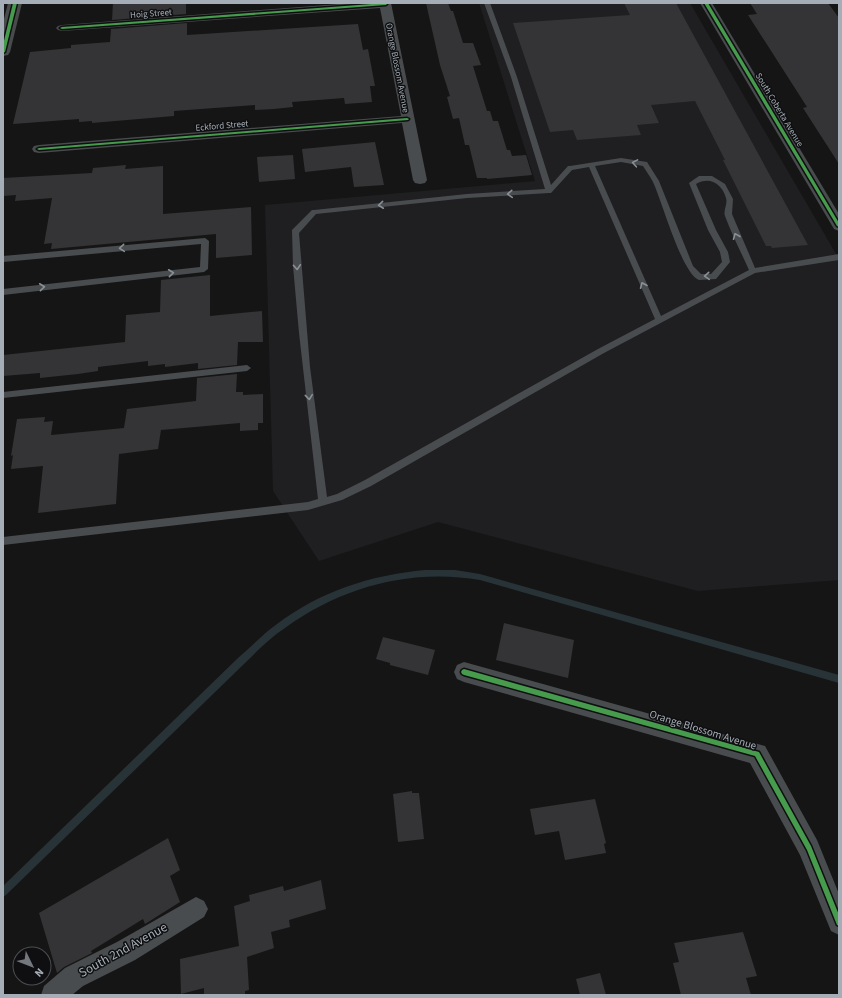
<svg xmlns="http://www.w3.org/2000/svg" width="842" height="998" font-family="'Source Sans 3',sans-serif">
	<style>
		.built { fill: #1f1f21 }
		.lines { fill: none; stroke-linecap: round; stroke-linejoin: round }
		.stream { fill: #283337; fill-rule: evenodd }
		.building { fill: #343436 }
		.service { fill: #494c4e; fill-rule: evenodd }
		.minor { fill: #494c4e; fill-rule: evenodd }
		.secondary { fill: #484a4c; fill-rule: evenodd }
		.cycleway-casing { stroke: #0f0f11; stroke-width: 3 }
		.cycleway { fill: #469c4c; fill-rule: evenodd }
		.oneway { stroke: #899197 }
		.labels { text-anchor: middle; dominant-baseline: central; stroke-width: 3; stroke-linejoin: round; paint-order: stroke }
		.far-street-label { font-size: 9px; fill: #a5aeb6; stroke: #0f0f11 }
		.street-label { font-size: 11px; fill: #a5aeb6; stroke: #0f0f11 }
		.near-street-label { font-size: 13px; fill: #a5aeb6; stroke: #0f0f11 }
	</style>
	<rect width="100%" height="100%" fill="#151515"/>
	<path class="built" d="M479 3H690L839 259V580L698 591 438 522 319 561 273 491 265 205 535 181Z"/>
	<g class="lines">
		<path class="stream" d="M425 570H455L480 574 839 675V683L480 580C411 568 341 587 285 628 270 638 257 651 244 664L6 895 3 897V886L238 658C251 647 263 634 277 624 321 591 371 575 425 570Z"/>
	</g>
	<g class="building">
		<path d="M113 3H186V14L112 20Z"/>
		<path d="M426 3H448L451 11H453L463 43H473L481 65 473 66 487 111H490L493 121H498L507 150H510L512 156 526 155 532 175 487 179V178H477L469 145H465L459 118 453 119 447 97 450 96 440 65Z"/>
		<path d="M624 3H676L808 245 772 248 771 246H766L723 160H725L695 101 651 105 659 123 637 125 641 135 577 140 573 130 550 132 513 23 630 15Z"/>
		<path d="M750 3H828L839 18V164L803 108 807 107 748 15 757 14Z"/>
		<path d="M187 23V35L358 24 363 50 368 49 375 86H370L372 102 345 104 344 98 292 102 293 107 274 109 255 110V105L174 111V116L92 123V121L79 122V119L13 124 30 52 71 48V45L110 42 111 29Z"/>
		<path d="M375 142 384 185 354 187 351 167 305 172 302 149Z"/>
		<path d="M293 155 295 179 259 182 257 157Z"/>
		<path d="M126 165 125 169 163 166V214L251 207 252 255 216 258V234L51 249 52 243 44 244 52 198 15 201 16 195 3 196V178L92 173 93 168Z"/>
		<path d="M210 275V316L262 311 263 342H238L237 365 198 369V363L165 367V364L148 366V361L98 367V371L78 374 40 378V373L3 376V355L125 342 126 315 160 312 161 280Z"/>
		<path d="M237 374 236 392H243V395L263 394V423H258V430L240 431V423L161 430 158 449 119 454 116 504 38 513 43 466 11 469 13 455 11 456 17 419 45 417 44 422 53 421 51 435 124 428 127 409 196 401 197 378Z"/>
		<path d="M504 623 574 640 568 678 496 660Z"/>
		<path d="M383 637 435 650 428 675 390 665V663L376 659Z"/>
		<path d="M412 791V793H419L424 839 398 842 393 794Z"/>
		<path d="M595 799 606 843 604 844 606 853 565 860 559 831 535 835 530 809Z"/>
		<path d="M168 838 180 870 170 876 180 902 145 924 143 919 91 951 92 953 64 967 57 973 39 913Z"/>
		<path d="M321 880 326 909 289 920 290 927 271 932 274 948 247 957 249 990 245 991V995H204V988L181 994 180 959 239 946 234 906 250 901 249 895 283 886 284 891Z"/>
		<path d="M743 932 757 976 746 978 751 995H681L673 963 679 962 674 943Z"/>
		<path d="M600 973 606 995H580L576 979Z"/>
	</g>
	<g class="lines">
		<g class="service">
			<path d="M484 3H490L517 77 551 185 568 166H570L621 158 647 162 659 181 693 266 701 274H711L722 262 720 252 708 230 689 183 699 176H712L725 184 733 199 732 214 755 268 839 254V260L755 273 604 353 371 486 342 500 308 510 3 545V537L308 502 318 499 299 333 293 266 292 230 312 210H314L467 194 545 189 511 77ZM621 162 643 166C646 171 650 176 653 182 662 201 682 274 699 280L716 279 730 262 728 252 716 230 696 184C709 176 722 183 726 198 728 204 723 210 725 216 732 235 741 252 749 270L661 316 595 166ZM589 167 655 319 598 349 365 480 337 494 327 497 310 367 299 233 316 214 467 198 549 193H551L572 170Z"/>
			<path d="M205 238 209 241 208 269 204 272 3 295V289L200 267 201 244 3 262V256Z"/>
			<path d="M247 365 251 368 247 371 3 398V392Z"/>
		</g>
		<g class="minor">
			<path d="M353 3H391L427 180 425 183 420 184 415 183 413 180 402 123 39 153 34 152 32 149 34 146 39 145 401 116 380 8 62 31 58 30 56 28 58 26 62 25Z"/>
			<path d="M700 3H712L839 214V231L834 229Z"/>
			<path d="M464 662 765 746 817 840 839 894V935L831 931 800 855 750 763 464 682 457 679 454 672 457 665Z"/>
			<path d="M196 897 204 901 208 909 204 917 135 960 83 986 72 995H41L44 986 65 968 117 942Z"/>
		</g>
		<path class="secondary" d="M8 3H22L10 52 8 55 3 56V23Z"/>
		<g class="cycleway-casing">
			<g id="cycleway">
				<path d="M13 3H17L5 52 3 53V45Z"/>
				<path d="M385 3 387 4 386 5 62 29 60 28 62 27Z"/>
				<path d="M704 3H708L839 223V227L837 226Z"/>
				<path d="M407 118 409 119 408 120 39 150 37 149 39 148Z"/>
				<path d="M464 669 759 752 811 846 839 915V926L837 925 807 850 755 756 464 675 462 674 461 672 462 670Z"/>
			</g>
		</g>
		<use href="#cycleway" class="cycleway"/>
	</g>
	<defs><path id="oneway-chevron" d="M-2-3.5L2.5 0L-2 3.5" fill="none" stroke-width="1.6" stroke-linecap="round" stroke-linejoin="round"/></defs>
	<g class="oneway">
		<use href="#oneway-chevron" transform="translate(635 163) rotate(-170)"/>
		<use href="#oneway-chevron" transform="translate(510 194) rotate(176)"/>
		<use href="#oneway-chevron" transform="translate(381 205) rotate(174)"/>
		<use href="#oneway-chevron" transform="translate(736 236) rotate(-112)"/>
		<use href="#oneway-chevron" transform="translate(122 248) rotate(175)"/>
		<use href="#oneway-chevron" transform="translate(297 267) rotate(86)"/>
		<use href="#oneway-chevron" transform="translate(171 273) rotate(-6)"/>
		<use href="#oneway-chevron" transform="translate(707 276) rotate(176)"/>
		<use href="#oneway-chevron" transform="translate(643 285) rotate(-113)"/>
		<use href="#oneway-chevron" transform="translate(42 287) rotate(-6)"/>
		<use href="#oneway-chevron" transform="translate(309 397) rotate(84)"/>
	</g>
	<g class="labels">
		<g class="far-street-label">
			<text transform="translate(151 14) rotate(-4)">Hoig Street</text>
			<text transform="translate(397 68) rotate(79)">Orange Blossom Avenue</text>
			<text transform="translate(779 110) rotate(59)">South Coberta Avenue</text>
			<text transform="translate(222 126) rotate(-5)">Eckford Street</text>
		</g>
		<g class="street-label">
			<text transform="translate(703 730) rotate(17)">Orange Blossom Avenue</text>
		</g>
		<g class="near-street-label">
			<text transform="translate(123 950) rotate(-29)">South 2nd Avenue</text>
		</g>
	</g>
	<rect width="842" height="998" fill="none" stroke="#a5aeb6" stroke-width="8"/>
	<g transform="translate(32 966) rotate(133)"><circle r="19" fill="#0f0f11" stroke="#4b4f53"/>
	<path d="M0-3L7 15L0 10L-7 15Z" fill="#73787e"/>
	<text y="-6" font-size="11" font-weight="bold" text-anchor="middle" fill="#a5aeb6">N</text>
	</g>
</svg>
